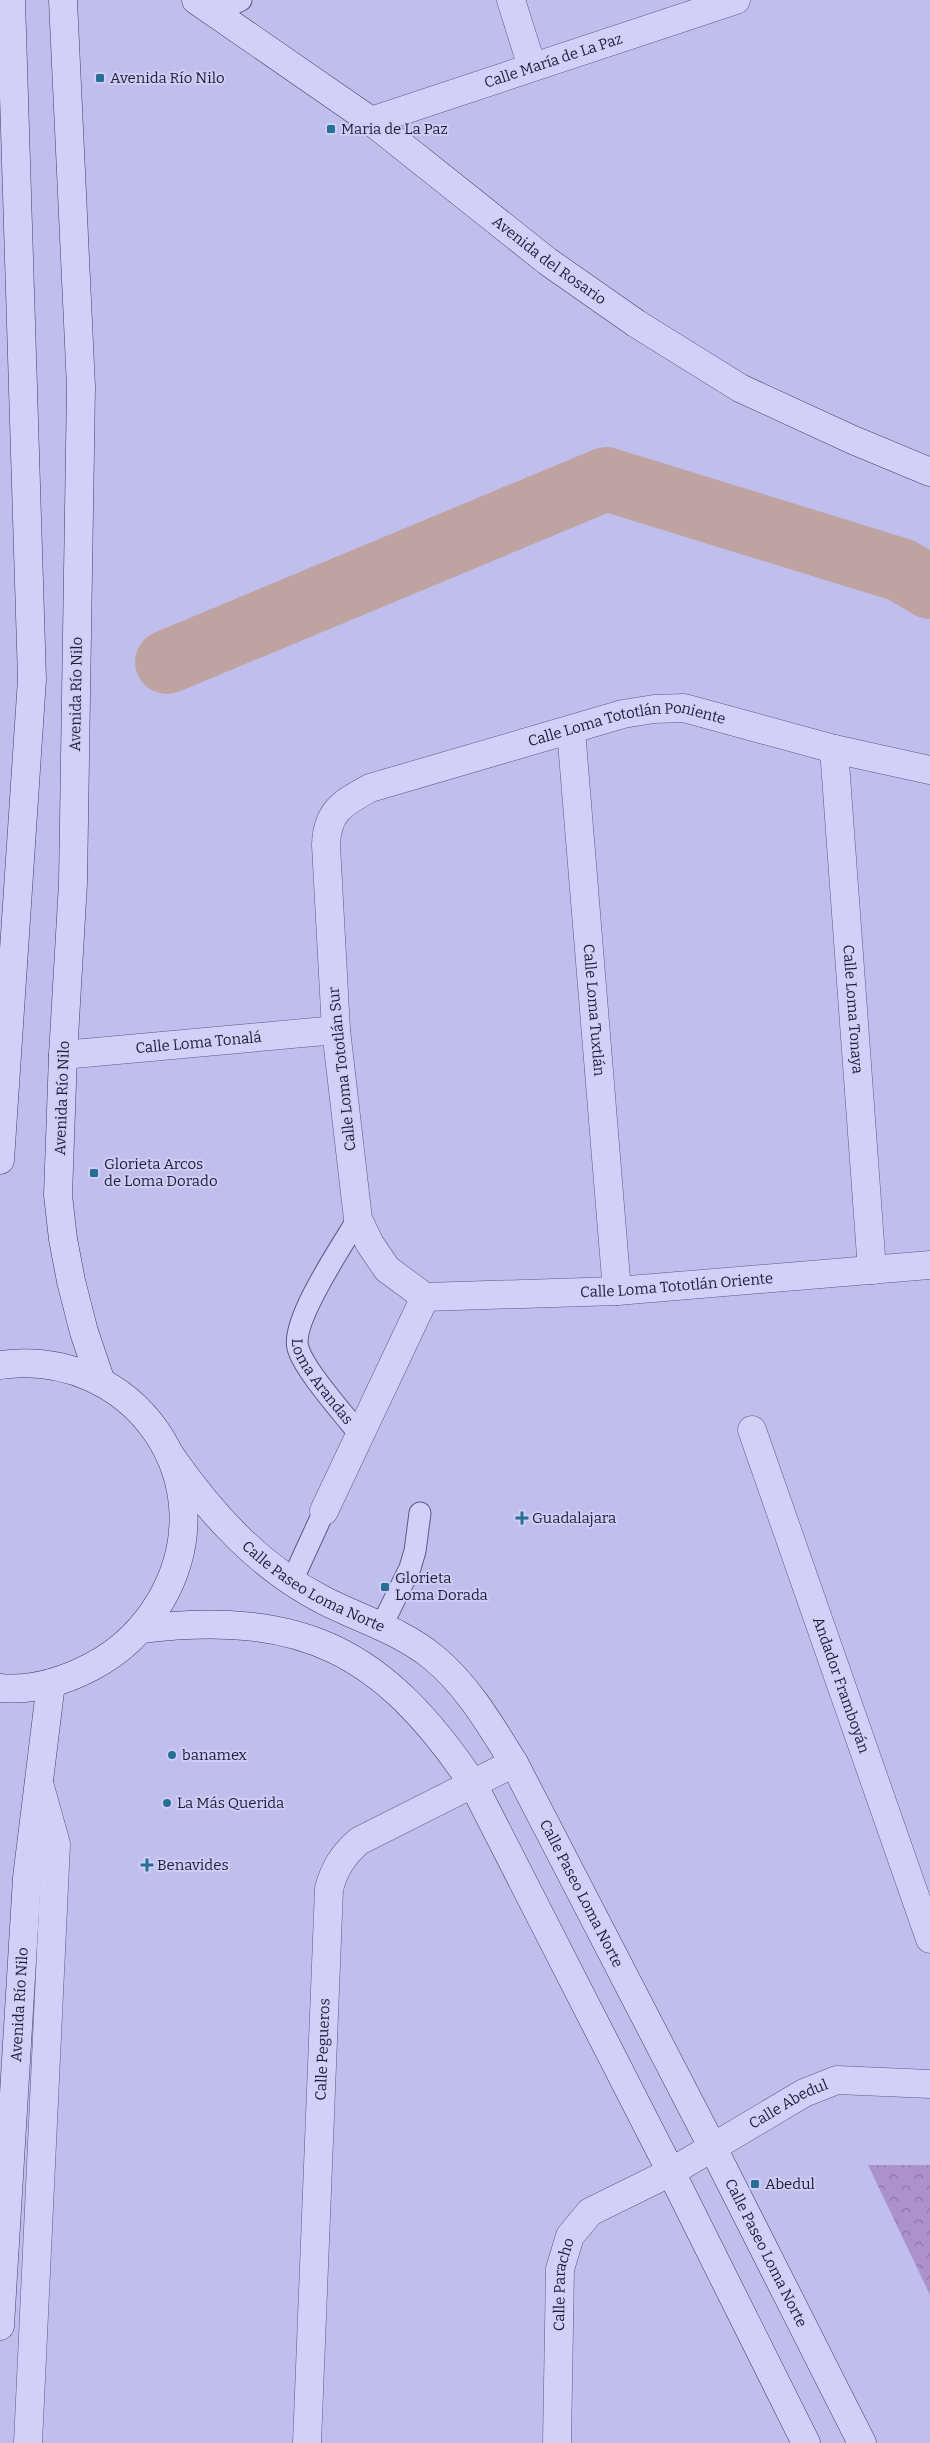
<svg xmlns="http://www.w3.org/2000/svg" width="930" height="2443" font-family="Bitter,serif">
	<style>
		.forest { fill: url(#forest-crowns) }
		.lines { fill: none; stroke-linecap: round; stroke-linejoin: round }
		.river { stroke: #bfa3a1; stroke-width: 64 }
		.lane-casing { stroke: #575c85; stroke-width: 23 }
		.street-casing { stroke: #575c85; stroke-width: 29 }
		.secondary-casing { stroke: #3a4167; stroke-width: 29 }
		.lane { stroke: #d2d0f9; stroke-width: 21 }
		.street { stroke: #d2d0f9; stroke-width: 28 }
		.secondary { stroke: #d2d0f9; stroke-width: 28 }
		.poi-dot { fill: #276f94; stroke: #cfcdf5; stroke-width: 2 }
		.labels { text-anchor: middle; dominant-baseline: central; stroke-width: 4; stroke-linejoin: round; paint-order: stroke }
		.street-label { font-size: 15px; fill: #1b2035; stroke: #cfcdf5 }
		.poi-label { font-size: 15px; fill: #1b2035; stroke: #cfcdf5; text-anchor: start }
	</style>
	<defs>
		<pattern id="forest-crowns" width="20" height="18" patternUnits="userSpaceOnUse" patternTransform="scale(1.25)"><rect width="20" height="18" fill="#ac92cb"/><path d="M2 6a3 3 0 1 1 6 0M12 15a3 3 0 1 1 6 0" fill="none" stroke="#8b77a6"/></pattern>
	</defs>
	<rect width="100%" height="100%" fill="#c0beed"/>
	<path class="forest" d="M868 2165H930V2295Z"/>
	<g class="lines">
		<path class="river" d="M167 662 606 479 901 570 930 587"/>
		<g class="lane-casing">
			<g id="lane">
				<path d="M215 13 241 0"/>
				<path id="s1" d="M358 1219C343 1244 290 1322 298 1348 304 1370 344 1414 360 1435"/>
				<path d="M292 1581 324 1511"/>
				<path d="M381 1627 410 1568 415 1551 420 1513"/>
			</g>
		</g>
		<g class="street-casing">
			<g id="street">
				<path d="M511 0 532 67"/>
				<path id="s2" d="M371 121 736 0"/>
				<path id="s3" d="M571 730 617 1291"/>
				<path id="s4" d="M834 749 872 1270"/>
				<path id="s5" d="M63 1055 336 1030"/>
				<path id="s6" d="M425 1297 387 1269 370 1244 358 1219 336 1030 326 845C327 811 343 803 370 788L623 714 654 709 684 708 834 749 930 770"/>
				<path id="s7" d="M425 1297 617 1291 930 1265"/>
				<path id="s8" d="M752 1430 930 1939"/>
				<path d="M324 1511 425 1297"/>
				<path d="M28 2443 56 1844 39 1783"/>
				<path id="s9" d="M307 2443 329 1889C334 1869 343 1855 359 1841L514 1763"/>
				<path id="s10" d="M557 2443 560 2269 570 2236 590 2212 671 2172 804 2093 837 2080 930 2084"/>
			</g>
		</g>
		<g class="secondary-casing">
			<g id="secondary">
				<path d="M63 0 81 387 73 883 63 1055 58 1195 63 1239 71 1281 84 1332 101 1382"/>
				<path id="s11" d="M196 0 371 121 547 261 637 324 740 388 853 440 930 472"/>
				<path d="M0 1160 32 679 11 0"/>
				<path d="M0 1365C134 1347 229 1482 161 1600 144 1629 120 1652 91 1667 64 1681 31 1691 0 1688"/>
				<path id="s12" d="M170 1455C211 1514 259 1567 323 1600 360 1619 402 1631 434 1658 468 1686 491 1726 514 1763L713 2148 862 2443"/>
				<path d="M141 1629C302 1610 383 1650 473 1784L671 2172 806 2443"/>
				<path id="s13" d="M0 2326 27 1878 51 1683"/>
			</g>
		</g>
		<use href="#lane" class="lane"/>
		<use href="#street" class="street"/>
		<use href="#secondary" class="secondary"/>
	</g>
	<g class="poi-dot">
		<rect x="95" y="73" width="10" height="10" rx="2.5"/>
		<rect x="326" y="124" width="10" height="10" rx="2.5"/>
		<rect x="89" y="1168" width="10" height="10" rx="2.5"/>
		<path d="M519.5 1510.5h5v5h5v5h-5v5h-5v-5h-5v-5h5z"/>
		<rect x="380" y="1582" width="10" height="10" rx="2.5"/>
		<circle cx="172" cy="1755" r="5"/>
		<circle cx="167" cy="1803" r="5"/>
		<path d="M144.5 1857.5h5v5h5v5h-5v5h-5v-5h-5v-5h5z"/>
		<rect x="750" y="2179" width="10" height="10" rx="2.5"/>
	</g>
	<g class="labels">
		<g class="street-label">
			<text stroke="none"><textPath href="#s2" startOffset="192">Calle María de La Paz</textPath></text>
			<text stroke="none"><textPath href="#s11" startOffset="439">Avenida del Rosario</textPath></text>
			<text transform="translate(76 694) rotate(-89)">Avenida Río Nilo</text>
			<text stroke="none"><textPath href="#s6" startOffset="824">Calle Loma Tototlán Poniente</textPath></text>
			<text stroke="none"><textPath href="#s4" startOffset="261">Calle Loma Tonaya</textPath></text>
			<text stroke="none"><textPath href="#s3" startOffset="281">Calle Loma Tuxtlán</textPath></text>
			<text stroke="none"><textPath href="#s5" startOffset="136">Calle Loma Tonalá</textPath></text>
			<text transform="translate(342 1069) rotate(-96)">Calle Loma Tototlán Sur</text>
			<text transform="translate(62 1098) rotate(-88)">Avenida Río Nilo</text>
			<text stroke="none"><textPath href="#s7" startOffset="252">Calle Loma Tototlán Oriente</textPath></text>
			<text stroke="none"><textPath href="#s1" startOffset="185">Loma Arandas</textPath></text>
			<text stroke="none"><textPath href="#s12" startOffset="198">Calle Paseo Loma Norte</textPath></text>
			<text stroke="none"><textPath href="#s8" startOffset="270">Andador Framboyán</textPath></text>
			<text stroke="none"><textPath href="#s12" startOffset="618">Calle Paseo Loma Norte</textPath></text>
			<text stroke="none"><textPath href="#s13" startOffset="322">Avenida Río Nilo</textPath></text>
			<text stroke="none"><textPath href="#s9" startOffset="394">Calle Pegueros</textPath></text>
			<text stroke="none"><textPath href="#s10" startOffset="466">Calle Abedul</textPath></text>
			<text stroke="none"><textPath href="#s12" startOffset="1022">Calle Paseo Loma Norte</textPath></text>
			<text stroke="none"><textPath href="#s10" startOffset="159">Calle Paracho</textPath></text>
		</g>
		<g class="poi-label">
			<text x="110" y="78">Avenida Río Nilo</text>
			<text x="341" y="129">Maria de La Paz</text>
			<text x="104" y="1164">Glorieta Arcos<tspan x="104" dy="17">de Loma Dorado</tspan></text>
			<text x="532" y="1518">Guadalajara</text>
			<text x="395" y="1578">Glorieta<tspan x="395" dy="17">Loma Dorada</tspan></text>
			<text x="182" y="1755">banamex</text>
			<text x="177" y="1803">La Más Querida</text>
			<text x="157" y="1865">Benavides</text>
			<text x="765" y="2184">Abedul</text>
		</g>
	</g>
</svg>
